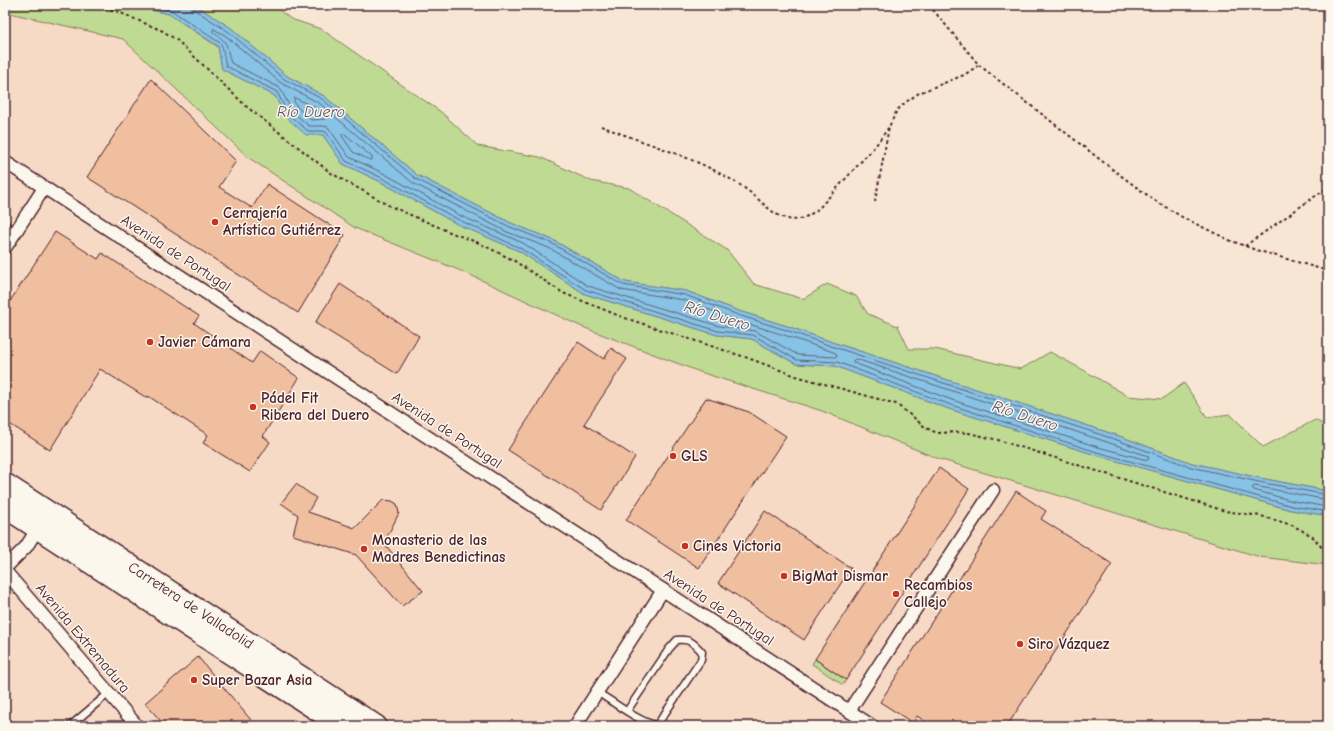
<svg xmlns="http://www.w3.org/2000/svg" width="1333" height="731" font-family="'Comic Neue',sans-serif">
	<style>
		.built { fill: #f6dac5 }
		.green { fill: #bfda92; stroke: #847c5e }
		.water { fill: #86c3e6; stroke: #6e819b }
		.lines { fill: none; stroke-linecap: round; stroke-linejoin: round }
		.shore { stroke: #626176; stroke-width: 1 }
		.building { fill: #f0bfa0; stroke: #4a1f2b }
		.lane-casing { stroke: #4a1f2b; stroke-width: 9 }
		.street-casing { stroke: #4a1f2b; stroke-width: 15 }
		.highway-casing { stroke: #4a1f2b; stroke-width: 24 }
		.path { stroke: #4a1f2b; stroke-width: 2; stroke-dasharray: 3 3; stroke-linecap: butt }
		.lane { stroke: #fbf7ec; stroke-width: 6 }
		.street { stroke: #fbf7ec; stroke-width: 12 }
		.highway { stroke: #fbf7ec; stroke-width: 21 }
		.poi-dot { fill: #c8321e; stroke: #fbf7ec; stroke-width: 1.5 }
		.labels { text-anchor: middle; dominant-baseline: central; stroke-width: 3; stroke-linejoin: round; paint-order: stroke }
		.poi-label { font-size: 15px; font-weight: bold; fill: #4a1f2b; stroke: #fbf7ec; text-anchor: start }
		.street-label { font-size: 15px; fill: #4a1f2b; stroke: #fbf7ec }
		.water-label { font-size: 16px; font-style: italic; fill: #5c5063; stroke: #fbf7ec }
	</style>
	<rect width="100%" height="100%" fill="#f8e6d5"/>
	<filter id="ink" filterUnits="userSpaceOnUse"><feTurbulence type="fractalNoise" baseFrequency=".025" numOctaves="2"/><feDisplacementMap in="SourceGraphic" scale="8" xChannelSelector="R" yChannelSelector="G"/><feConvolveMatrix kernelMatrix="1 2 1 2 8 2 1 2 1" color-interpolation-filters="sRGB"/></filter>
	<g filter="url(#ink)">
		<path class="built" d="M5 5 124 27 1328 563V726H5Z"/>
		<g class="green">
			<path d="M5 5H130L169 14 218 47 222 69 275 96 285 116 323 135 343 164 379 181 457 224 519 251 585 294 717 335 752 339 796 364 835 366 949 409 1096 455 1291 510 1323 515 1328 521V565L1260 557 939 459 822 411 700 372 580 326 466 273 355 228 249 158 123 39 5 12Z"/>
			<path d="M195 5H277L279 10 291 19 321 29 441 112 478 146 540 157 591 181 629 188 727 250 754 284 803 299 827 284 856 296 868 314 898 326 909 349H935L1021 369 1050 352 1080 368 1128 396 1162 399 1184 383 1207 417 1230 414 1263 447 1315 420 1328 427V491L1260 478 1192 463 1122 437 832 342 787 326 739 311 686 291 625 282 553 240 511 223 417 175 324 96 287 76 231 28Z"/>
			<path d="M815 659 846 680 843 685 812 664Z"/>
		</g>
		<path class="water" d="M130 5H195L231 28 287 76 324 96 417 175 511 223 553 240 625 282 686 291 739 311 787 326 832 342 1122 437 1192 463 1260 478 1328 491V521L1323 515 1291 510 1096 455 949 409 835 366 796 364 752 339 717 335 585 294 519 251 457 224 379 181 343 164 323 135H306L285 116 275 96 222 69 218 46 169 14Z"/>
		<g class="lines">
			<g class="shore">
				<path d="M144 5 171 10 220 43 222 46 226 66 277 92 288 114 308 131H323L326 132 346 161 380 177 459 220 520 248 586 290 718 331 753 335 797 360 837 362 951 405 1097 452 1292 506 1324 511 1328 515"/>
				<path d="M193 5 195 10 229 32 284 79 322 99 416 179 510 227 551 243 623 285 685 295 738 315 786 330 831 346 1120 441 1191 467 1259 482 1328 495"/>
				<path d="M214 29 226 36 281 83 319 103 413 183 507 232 549 248 621 290 684 300 736 320 784 335 836 353 837 356 835 357 798 355 755 331 719 326 588 286 523 243 461 216 383 173 349 157 328 127 323 126H309L292 111 280 88 231 63C225 44 231 45 213 32Z"/>
				<path d="M295 98 316 108 325 116V119L311 120 297 107 294 101Z"/>
				<path d="M343 134H345L372 157V160H370L353 152 342 136Z"/>
				<path d="M856 359 1119 446 1148 456 1149 459 1147 460 1098 447 952 400 854 363 853 361Z"/>
				<path d="M1328 500 1255 486 1252 488 1254 490 1293 501 1328 507"/>
			</g>
		</g>
		<g class="building">
			<path d="M151 79 236 161 219 187 252 208 267 184 345 235 298 313 87 177Z"/>
			<path d="M55 232 98 259 102 253 199 316 194 323 252 363 260 351 299 378 263 436 270 442 250 472 203 443 208 435 148 396 147 398 100 369 50 450 5 421V309Z"/>
			<path d="M340 284 419 336 397 374 315 323Z"/>
			<path d="M578 342 604 359 611 348 627 359 584 424 635 457 601 510 508 450Z"/>
			<path d="M706 398 749 412 786 436 699 568 626 520Z"/>
			<path d="M939 468 969 489 846 680 815 659Z"/>
			<path d="M296 484 316 498 308 512 355 528 383 500 392 501 397 504 399 513 384 543 423 591 402 606 356 555 293 535 298 515 281 503Z"/>
			<path d="M1016 491 1046 511 1041 519 1112 564 1007 726H932L917 716 913 723 880 702Z"/>
			<path d="M765 511 851 568 804 640 718 583Z"/>
			<path d="M198 657 256 726H165L145 703Z"/>
		</g>
		<g class="lines">
			<g class="lane-casing">
				<g id="lane">
					<path d="M5 224 14 234"/>
					<path d="M597 692C612 701 640 723 657 725L701 660 702 652C693 642 690 639 677 640L669 649 627 711"/>
					<path d="M70 726 109 693"/>
				</g>
			</g>
			<g class="street-casing">
				<g id="street">
					<path d="M5 162 872 726"/>
					<path d="M5 248 44 188"/>
					<path d="M5 568 26 547 38 528"/>
					<path d="M5 571 137 726"/>
					<path d="M849 711 993 490"/>
					<path d="M575 726 663 590"/>
				</g>
			</g>
			<g class="highway-casing">
				<g id="highway">
					<path id="s1" d="M5 484 376 726"/>
					<path d="M5 507 342 726"/>
				</g>
			</g>
			<g class="path">
				<path d="M93 5 116 11 163 31 178 41 247 107 331 173 390 206 452 233 479 243 513 260 563 293 622 317 748 358 796 376 896 404 913 417 926 428 937 433 956 432 969 433 998 440 1225 511 1261 516 1292 525 1312 536 1324 550 1328 551"/>
				<path d="M929 5 979 65 1116 172 1154 200 1182 217 1229 240 1256 250 1328 271"/>
				<path d="M601 126C641 142 685 154 723 175 733 180 742 186 751 193 763 203 773 215 788 219 800 222 813 214 821 206L876 145 889 127"/>
				<path d="M875 202 889 127 897 110 906 102 919 93 964 75 979 65"/>
				<path d="M1245 246 1314 197 1328 188"/>
			</g>
			<use href="#lane" class="lane"/>
			<use href="#street" class="street"/>
			<use href="#highway" class="highway"/>
		</g>
	</g>
	<g class="poi-dot">
		<circle cx="215" cy="222" r="4"/>
		<circle cx="150" cy="342" r="4"/>
		<circle cx="253" cy="407" r="4"/>
		<circle cx="673" cy="456" r="4"/>
		<circle cx="685" cy="546" r="4"/>
		<circle cx="364" cy="549" r="4"/>
		<circle cx="784" cy="576" r="4"/>
		<circle cx="896" cy="594" r="4"/>
		<circle cx="1020" cy="644" r="4"/>
		<circle cx="194" cy="680" r="4"/>
	</g>
	<g class="labels">
		<g class="poi-label">
			<text x="223" y="213">Cerrajería<tspan x="223" dy="17">Artística Gutiérrez</tspan></text>
			<text x="158" y="342">Javier Cámara</text>
			<text x="261" y="398">Pádel Fit<tspan x="261" dy="17">Ribera del Duero</tspan></text>
			<text x="681" y="456">GLS</text>
			<text x="372" y="540">Monasterio de las<tspan x="372" dy="17">Madres Benedictinas</tspan></text>
			<text x="693" y="546">Cines Victoria</text>
			<text x="792" y="576">BigMat Dismar</text>
			<text x="904" y="585">Recambios<tspan x="904" dy="17">Callejo</tspan></text>
			<text x="1028" y="644">Siro Vázquez</text>
			<text x="202" y="680">Super Bazar Asia</text>
		</g>
		<g class="street-label">
			<text transform="translate(176 253) rotate(33)">Avenida de Portugal</text>
			<text transform="translate(447 430) rotate(33)">Avenida de Portugal</text>
			<text stroke="none"><textPath href="#s1" startOffset="222">Carretera de Valladolid</textPath></text>
			<text transform="translate(719 607) rotate(33)">Avenida de Portugal</text>
			<text transform="translate(83 638) rotate(50)">Avenida Extremadura</text>
		</g>
		<g class="water-label">
			<text x="311" y="112">Río Duero</text>
			<text transform="translate(717 316) rotate(17)">Río Duero</text>
			<text transform="translate(1025 416) rotate(18)">Río Duero</text>
		</g>
	</g>
	<rect width="1333" height="731" fill="none" stroke="#fbf7ec" stroke-width="20"/>
	<rect x="10" y="10" width="1313" height="711" fill="none" stroke="#4a1f2b" stroke-width="1.5" filter="url(#ink)"/>
</svg>
